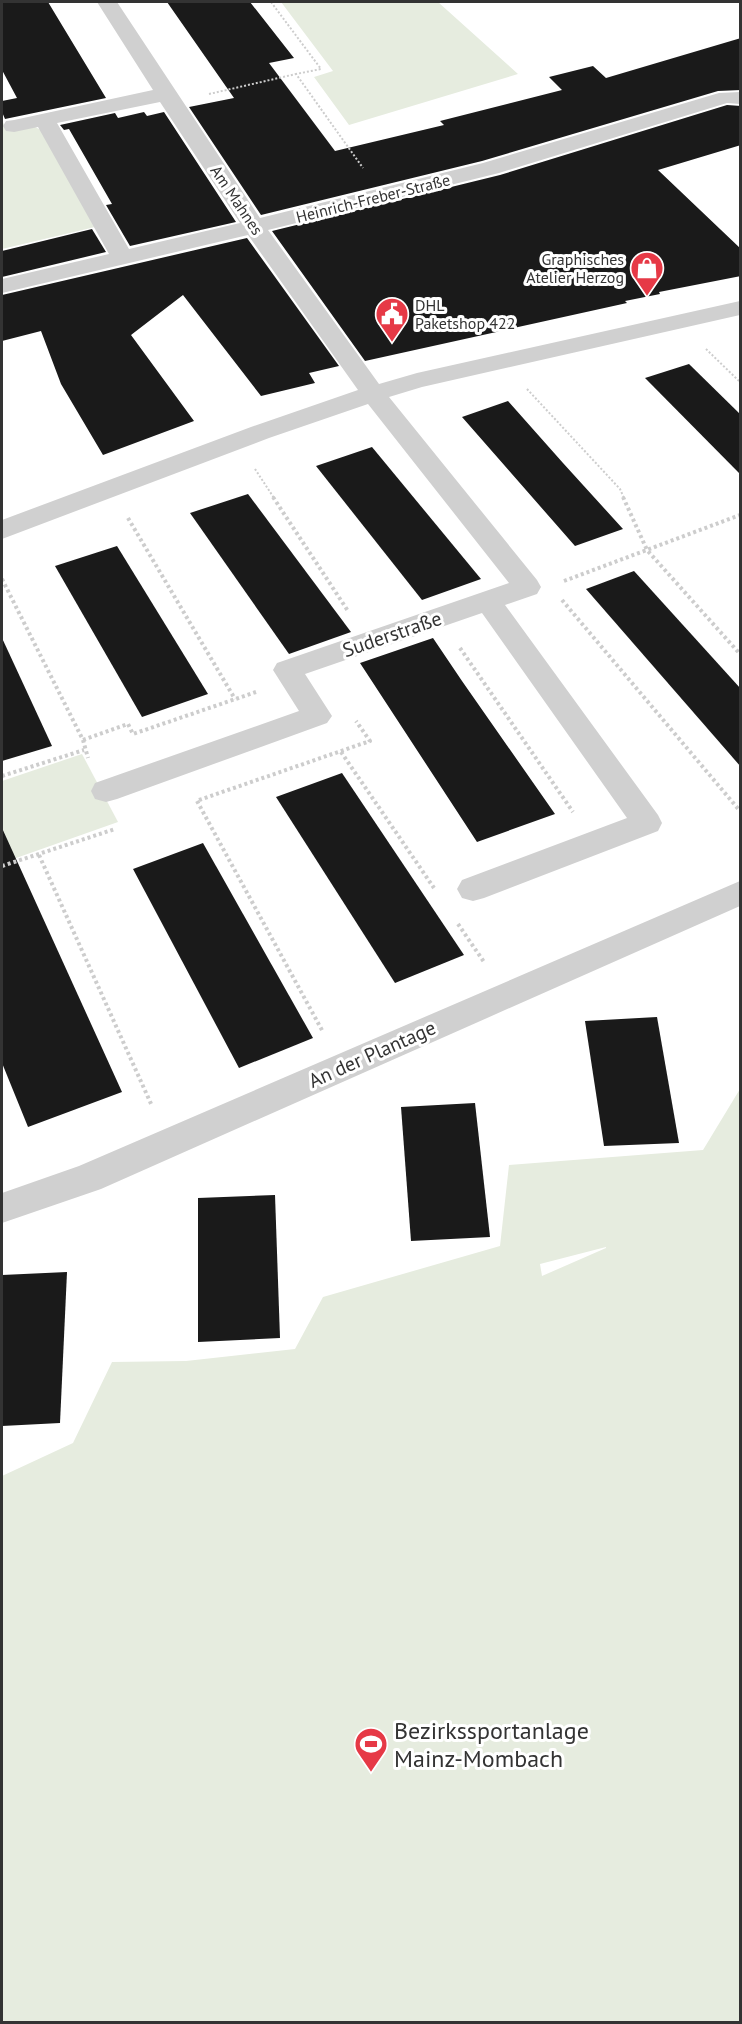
<svg xmlns="http://www.w3.org/2000/svg" width="742" height="2024" font-family="'PT Sans',sans-serif">
	<style>
		.green { fill: #e6ecdf; fill-rule: evenodd }
		.building { fill: #1a1a1a }
		.lines { fill: none; stroke-linecap: round; stroke-linejoin: round }
		.path-far1 { stroke: #cdcdcd; stroke-width: 2; stroke-dasharray: 2 2; stroke-linecap: butt }
		.path { stroke: #cdcdcd; stroke-width: 4; stroke-dasharray: 3 3; stroke-linecap: butt }
		.minor { fill: #d0d0d0; fill-rule: evenodd }
		.labels { text-anchor: middle; dominant-baseline: central; stroke-width: 6; stroke-linejoin: round; paint-order: stroke }
		.far-street-label { font-size: 16px; fill: #333; stroke: #fff }
		.far-poi-label { font-size: 16px; fill: #333; stroke: #fff; text-anchor: end }
		.street-label { font-size: 20px; fill: #333; stroke: #fff }
		.near-poi-label { font-size: 24px; fill: #333; stroke: #fff; text-anchor: start }
	</style>
	<rect width="100%" height="100%" fill="#fff"/>
	<g class="green">
		<path d="M281 2H438L518 74 349 125 314 77 333 71Z"/>
		<path d="M2 120 7 131 33 126 41 130 95 227 2 249Z"/>
		<path d="M82 754 118 822 2 863V781Z"/>
		<path d="M740 1089V2022H2V1476L73 1443 112 1362 186 1361 295 1349 323 1297 500 1246 509 1165 703 1150ZM606 1247V1248L542 1276 540 1264Z"/>
	</g>
	<g class="building">
		<path d="M2 2H48L106 98 5 119 2 112V101L17 98 2 70Z"/>
		<path d="M167 2H250L294 58 269 63 335 151 444 125 440 121 562 90 549 77 593 66 606 78 741 38V90L718 91 482 161 261 215 189 107 234 98Z"/>
		<path d="M727 105 741 106V145L658 170 741 249V276L659 292 660 294 625 301 627 303 365 361 272 231 500 175Z"/>
		<path d="M144 112 147 116 164 112 236 222 130 246 106 205 112 204 69 129 64 130 60 125 115 113 118 118Z"/>
		<path d="M92 229 106 252 2 277V251Z"/>
		<path d="M247 238 339 366 309 373 315 383 261 396 183 295 131 335 194 421 103 455 61 384 41 331 2 341V295Z"/>
		<path d="M689 364 741 415V475L645 378Z"/>
		<path d="M508 401 563 463 623 529 575 546 462 417Z"/>
		<path d="M372 447 481 579 422 600 316 466Z"/>
		<path d="M248 494 351 632 289 654 190 513Z"/>
		<path d="M117 546 208 694 142 717 55 566Z"/>
		<path d="M634 571 741 689V767L586 589Z"/>
		<path d="M2 638 52 746 2 761Z"/>
		<path d="M433 638 462 681 555 814 477 842 360 663Z"/>
		<path d="M342 773 464 955 395 983 276 797Z"/>
		<path d="M2 828 122 1092 28 1127 2 1063Z"/>
		<path d="M203 843 313 1038 239 1068 133 869Z"/>
		<path d="M657 1017 679 1143 604 1146 585 1021Z"/>
		<path d="M475 1103 490 1237 411 1241 401 1107Z"/>
		<path d="M275 1195 280 1338 198 1342V1198Z"/>
		<path d="M67 1272 60 1423 2 1426V1275Z"/>
	</g>
	<g class="lines">
		<g class="path-far1">
			<path d="M271 2 321 69 296 74 363 168"/>
			<path d="M209 94 296 74"/>
			<path d="M706 349 740 382"/>
			<path d="M527 389 620 489 624 498"/>
			<path d="M255 469 274 498"/>
		</g>
		<g class="path">
			<path d="M273 497 348 611"/>
			<path d="M623 497 647 550 740 654"/>
			<path d="M128 518 235 699"/>
			<path d="M2 579 83 740 88 758"/>
			<path d="M564 581 740 515"/>
			<path d="M562 600 740 811"/>
			<path d="M460 648 573 812"/>
			<path d="M83 740 128 724 133 734 256 692"/>
			<path d="M341 752 434 888"/>
			<path d="M2 776 84 750"/>
			<path d="M199 800 370 741 356 721"/>
			<path d="M197 801 323 1032"/>
			<path d="M39 855 152 1106"/>
			<path d="M2 866 115 829"/>
			<path d="M458 924 484 962"/>
		</g>
		<g class="minor">
			<path d="M97 2H117L260 218 483 163 719 93 740 92V104L727 103 499 173 268 230 379 384 417 373 740 301V315L422 387 389 397 537 580 541 587 537 594 505 605 658 815 662 823 658 831 484 898 473 901 462 898 457 889 462 880 627 818 482 613 305 674 332 716 327 723 117 799 106 802 95 799 91 791 95 783 299 711 273 670 277 663 509 583 368 404 269 438 2 539V520L251 427 358 390 248 235 2 293V279L109 254 38 127 14 132 6 131 3 126 6 121 14 120 153 90ZM160 102 240 223 129 249 57 123Z"/>
			<path d="M740 881V906L101 1189 2 1223V1193L79 1166Z"/>
		</g>
	</g>
	<defs>
		<g id="shop-pin" transform="scale(1.725)"><path d="M0 17L-7.5 6A9.5 9.5 0 1 1 7.5 6Z" fill="#e63946" stroke="#fff"/><path d="M-5-2.5h2.3a2.7 3.5 0 0 1 5.4 0H5L5.5 6h-11ZM-1.5-2.5h3a1.5 2.3 0 0 0-3 0Z" fill="#fff"/></g>
		<g id="civic-pin" transform="scale(1.725)"><path d="M0 17L-7.5 6A9.5 9.5 0 1 1 7.5 6Z" fill="#e63946" stroke="#fff"/><path d="M-.6-6.5H3V-4.5H.6V-3L4-1V1h2V6H-6V1h2V-1L-.6-3ZM-1.2 2.5V6h2.4V2.5Z" fill="#fff"/></g>
		<g id="stadium-pin" transform="scale(1.725)"><path d="M0 17L-7.5 6A9.5 9.5 0 1 1 7.5 6Z" fill="#e63946" stroke="#fff"/><path d="M0-5a6.5 5 0 1 0 0 10a6.5 5 0 1 0 0-10ZM-3.5-1.8h7v3.6h-7Z" fill="#fff"/></g>
	</defs>
	<g fill-rule="evenodd">
		<use href="#shop-pin" x="647" y="268"/>
		<use href="#civic-pin" x="392" y="314"/>
		<use href="#stadium-pin" x="371" y="1744"/>
	</g>
	<g class="labels">
		<g class="far-street-label">
			<text transform="translate(373 198) rotate(-14)">Heinrich-Freber-Straße</text>
			<text transform="translate(237 200) rotate(56)">Am Mahnes</text>
		</g>
		<g class="far-poi-label">
			<text x="624" y="259">Graphisches<tspan x="624" dy="18">Atelier Herzog</tspan></text>
			<text x="415" y="305" text-anchor="start">DHL<tspan x="415" dy="18">Paketshop 422</tspan></text>
		</g>
		<g class="street-label">
			<text transform="translate(392 634) rotate(-19)">Suderstraße</text>
			<text transform="translate(372 1054) rotate(-24)">An der Plantage</text>
		</g>
		<g class="near-poi-label">
			<text x="394" y="1730">Bezirkssportanlage<tspan x="394" dy="28">Mainz-Mombach</tspan></text>
		</g>
	</g>
	<rect width="742" height="2024" fill="none" stroke="#333333" stroke-width="6"/>
</svg>
